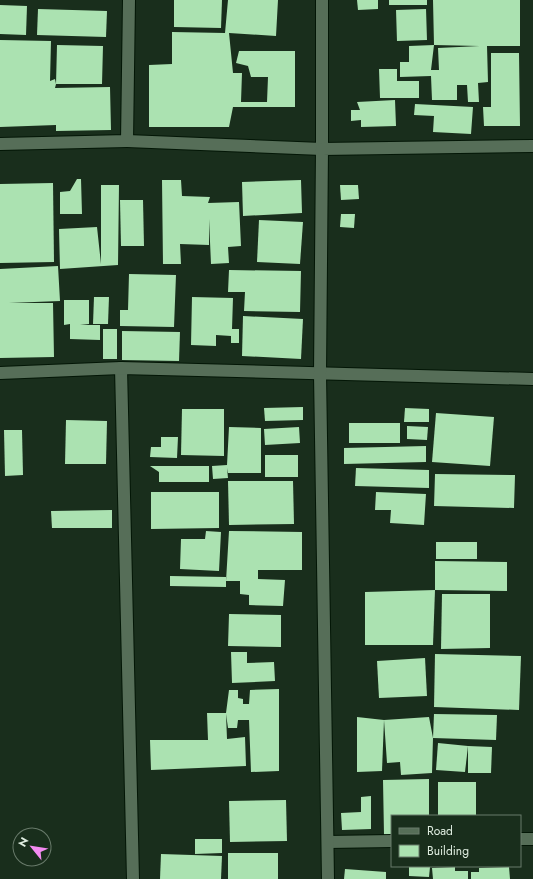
<svg xmlns="http://www.w3.org/2000/svg" width="533" height="879" font-family="Jost,sans-serif">
	<style>
		.building { fill: #abe2b1; fill-rule: evenodd }
		.lines { fill: none; stroke-linecap: round; stroke-linejoin: round }
		.minor-casing { stroke: #031606; stroke-width: 14 }
		.minor { stroke: #566e58; stroke-width: 12 }
	</style>
	<rect width="100%" height="100%" fill="#192e1c"/>
	<g class="building">
		<path d="M174 0H222L221 28 174 27Z"/>
		<path d="M228 0H278L276 36 229 33 233 73H242L241 102H267L268 77H251L248 66 236 63 239 51H295V107H233L229 127H149V65L172 64V32L225 33Z"/>
		<path d="M357 0H378V9L358 10Z"/>
		<rect x="389" y="0" width="38" height="5"/>
		<path d="M433 0H520V46H487L488 82 478 83 479 102H468L467 85H457V100H432L431 76 400 77V62H409V46L434 45ZM434 45 479 46H480L438 48 439 70H431Z"/>
		<path d="M0 5 27 6 26 35 0 34Z"/>
		<path d="M38 9 107 11 106 37 37 35Z"/>
		<path d="M426 9 427 40 397 41 396 10Z"/>
		<path d="M0 40 51 41 50 81 55 79 56 84 57 45 103 46 102 84H56L55 88 110 87 111 130 56 131V125L0 127Z"/>
		<path d="M491 53H519L520 126H484L483 107H491Z"/>
		<path d="M379 69H397V81H419V98H380Z"/>
		<path d="M395 100 396 126 361 127V120L351 121V110H360L357 102Z"/>
		<path d="M415 104 473 107 471 134 433 132 434 116 414 115Z"/>
		<path d="M77 179H81L82 214H60V192L70 191Z"/>
		<path d="M162 180H181L182 196 210 197 208 203 239 202 241 246 228 247 229 263 211 264 209 219V245L180 244 181 264H163Z"/>
		<path d="M301 180 302 213 243 216 242 182Z"/>
		<path d="M53 183 54 262 0 263V184Z"/>
		<path d="M101 185H119L118 265 60 269 59 229 97 227 101 264Z"/>
		<path d="M340 185H358L359 199 341 200Z"/>
		<path d="M120 200H143L144 246H121Z"/>
		<path d="M341 214H355L354 228 340 227Z"/>
		<path d="M259 220 303 222 300 264 257 262Z"/>
		<path d="M58 266 60 301 9 303H53L54 357 0 358V269Z"/>
		<path d="M229 270 301 271 300 312 244 311 245 292H228Z"/>
		<path d="M129 274 176 275 174 327 120 326V310H128Z"/>
		<path d="M94 297H109L108 324H93Z"/>
		<path d="M192 297 233 298 232 329H239V343H231V336L216 335V346L191 345Z"/>
		<path d="M64 300H89V324L80 325H100V340L70 339V324L64 325Z"/>
		<path d="M243 316 303 319 301 359 242 356Z"/>
		<rect x="103" y="329" width="14" height="30"/>
		<path d="M122 331 180 332 179 361 122 360Z"/>
		<path d="M303 407V420L265 421 264 408Z"/>
		<path d="M405 408 429 409V422H404Z"/>
		<path d="M182 409H224V456L181 455Z"/>
		<path d="M436 413 494 417 490 466 432 462Z"/>
		<path d="M66 420 107 421 106 464H65Z"/>
		<rect x="349" y="423" width="51" height="20"/>
		<path d="M407 426 428 427 427 440 407 439Z"/>
		<path d="M229 427 261 428V473H228L227 468 228 478 213 479 212 466 227 465Z"/>
		<path d="M299 427 300 443 265 445 264 429Z"/>
		<path d="M4 430H22L23 475 5 476Z"/>
		<path d="M161 437H178L177 458 150 457 151 447H161Z"/>
		<path d="M426 446V462L344 464V448Z"/>
		<rect x="265" y="455" width="33" height="22"/>
		<path d="M150 466H209V482H159V472Z"/>
		<path d="M356 468 429 470V488L355 486Z"/>
		<path d="M435 474 515 475 514 508 434 506Z"/>
		<path d="M228 481H293L294 524 229 525Z"/>
		<path d="M151 492H219V528L151 529Z"/>
		<path d="M376 492 426 494 424 525 390 523 391 510H375Z"/>
		<path d="M112 510V528H52L51 511Z"/>
		<path d="M206 531 221 532 219 571 180 569 181 539H205Z"/>
		<path d="M229 531 302 532V570H258V579L285 580 283 606 249 605V595L240 594V581H226Z"/>
		<rect x="436" y="542" width="41" height="17"/>
		<path d="M435 561 507 562V591L435 590Z"/>
		<path d="M170 576 226 577V587L170 586Z"/>
		<path d="M435 590 433 645H365V592Z"/>
		<path d="M442 594H490V648L441 649Z"/>
		<path d="M229 614 281 615V647L228 646Z"/>
		<path d="M231 652H247V663L274 662 275 681 232 683Z"/>
		<path d="M435 654 521 656 519 710 434 707Z"/>
		<path d="M425 658 427 696 379 698 377 661Z"/>
		<path d="M279 689V771L251 772 249 720H238L237 728H228L226 714 227 739 245 737 246 766 151 770 150 740H208L207 713H226L229 690H238V698L243 699V704H249L250 690Z"/>
		<path d="M434 714 497 715 496 740 433 738Z"/>
		<path d="M357 717 384 720 382 771 357 772Z"/>
		<path d="M429 717 433 738 432 773 401 775 400 762 387 763 384 720Z"/>
		<path d="M438 743 468 746 465 772 436 770Z"/>
		<path d="M468 746 492 747 491 773H468Z"/>
		<path d="M429 779V816H392V835H384L383 780Z"/>
		<rect x="438" y="782" width="38" height="34"/>
		<path d="M371 796V829L342 830 341 813 361 812V797Z"/>
		<path d="M286 800 287 841 230 842 229 801Z"/>
		<path d="M195 839H222V853L195 854Z"/>
		<rect x="228" y="853" width="50" height="26"/>
		<path d="M161 854 222 856 221 879H160Z"/>
		<path d="M409 866 430 867 429 877 409 876Z"/>
		<path d="M455 867V871H468V879H433L432 868Z"/>
		<path d="M509 867 510 879H479V868Z"/>
		<path d="M345 869 386 872V879H344Z"/>
		<rect x="471" y="872" width="8" height="7"/>
	</g>
	<g class="lines">
		<g class="minor-casing">
			<g id="minor">
				<path d="M127 141 322 149V0"/>
				<path d="M0 144 127 141 129 0"/>
				<path d="M121 368 133 879"/>
				<path d="M0 373 121 368 533 379"/>
				<path d="M520 839H533"/>
				<path d="M328 842 392 841"/>
				<path d="M328 879 320 374 322 149 533 146"/>
			</g>
		</g>
		<use href="#minor" class="minor"/>
	</g>
	<rect x="391" y="815" width="130" height="52" fill="#192e1c" stroke="#687a6a"/>
	<rect x="399" y="828" width="20" height="6" fill="#566e58" stroke="#687a6a"/>
	<text x="427" y="835" font-size="12" fill="#dfede0">Road</text>
	<rect x="399" y="845" width="20" height="12" fill="#abe2b1" stroke="#687a6a"/>
	<text x="427" y="855" font-size="12" fill="#dfede0">Building</text>
	<g transform="translate(32 847) rotate(300)"><circle r="19" fill="#192e1c" stroke="#687a6a"/>
	<path d="M0-3L7 15L0 10L-7 15Z" fill="#f38af1"/>
	<text y="-6" font-size="11" font-weight="bold" text-anchor="middle" fill="#dfede0">N</text>
	</g>
</svg>
